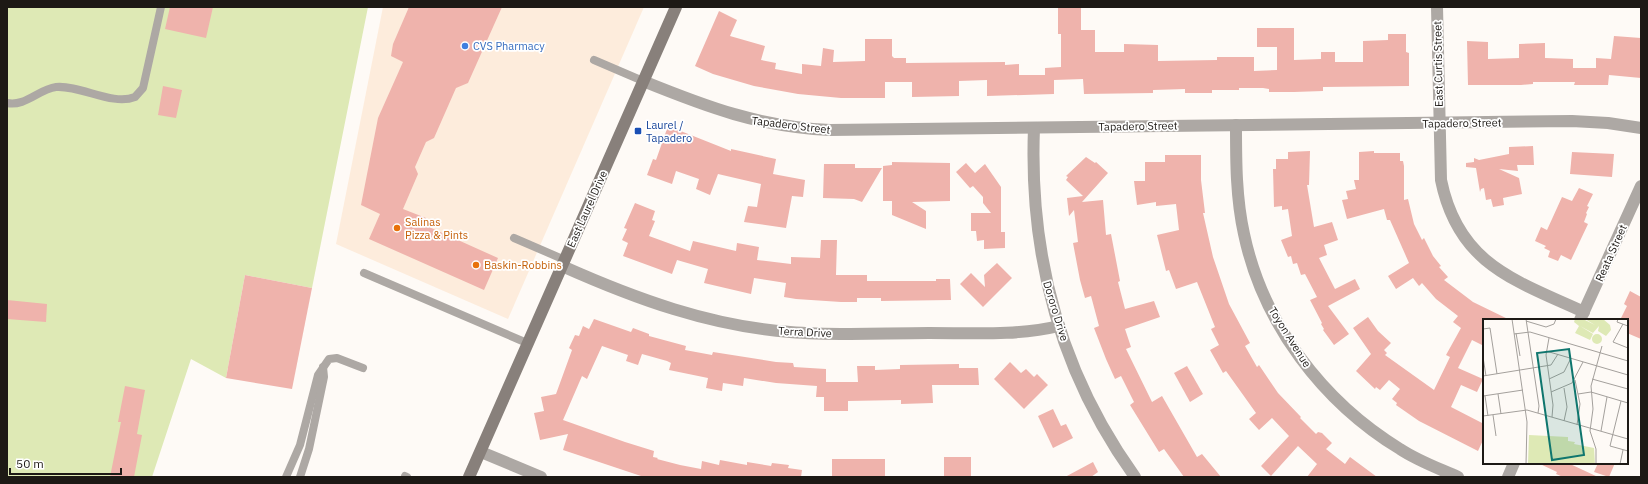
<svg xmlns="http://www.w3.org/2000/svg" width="1648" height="484" font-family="'IBM Plex Sans',sans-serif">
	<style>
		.built { fill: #fdecdc }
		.green { fill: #dee9b5 }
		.building { fill: #efb3ac }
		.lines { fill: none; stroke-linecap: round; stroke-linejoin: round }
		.service { stroke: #ada8a4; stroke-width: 8 }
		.minor { stroke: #ada8a4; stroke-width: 12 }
		.secondary { stroke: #88807b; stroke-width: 12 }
		.shop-dot { fill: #3f7fe0; stroke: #fff; stroke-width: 1.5 }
		.transit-dot { fill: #1a4fb4; stroke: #fff; stroke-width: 1.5 }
		.food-dot { fill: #e8710a; stroke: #fff; stroke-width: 1.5 }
		.labels { text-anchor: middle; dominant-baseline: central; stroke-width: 3.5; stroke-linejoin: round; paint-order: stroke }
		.shop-label { font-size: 11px; fill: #366cbe; stroke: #fff; text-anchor: start }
		.street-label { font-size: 11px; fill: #1d1915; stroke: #fff }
		.transit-label { font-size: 11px; fill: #164399; stroke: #fff; text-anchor: start }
		.food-label { font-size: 11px; fill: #c56008; stroke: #fff; text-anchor: start }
		.inset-road { fill: none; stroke: #a4a09c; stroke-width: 1 }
		.view { fill: #0f766e; fill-opacity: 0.15; stroke: #0f766e; stroke-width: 2 }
		.inset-edge { fill: none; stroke: #1d1915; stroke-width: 2 }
	</style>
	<rect width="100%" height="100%" fill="#fefaf6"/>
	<path class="built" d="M383 7H644L508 319 336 244Z"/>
	<path class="green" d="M7 7H368L312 288 245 275 226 378 191 359 152 477H7Z"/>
	<g class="building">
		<path d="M170 7H213L206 38 165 29Z"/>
		<path d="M409 7H502L468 83 456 88 434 138 426 142 415 167 418 174 403 209 426 218 429 227 498 258 484 290 369 239 380 214 361 205 378 118 403 62 391 56 393 44Z"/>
		<path d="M1058 7H1081V30H1095V52H1124V44L1158 45V61L1217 60V57H1254V71L1277 70V47H1257V28H1294V60L1321 59V52H1335V62H1363V41L1388 40V34H1406V52L1409 53V86L1323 87V91L1294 92H1269V89L1263 88H1239V90H1212V93H1185V89L1153 90V93L1084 94 1083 79 1054 80V94L987 96V80L959 81V96L912 97V82H885V98H841L798 94 754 86 713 74 695 66 719 11 737 20 730 36 765 46 761 60 776 63 775 69 802 74V64L821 66 823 48 834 50 833 62 865 61V39H892V56L894 58H906V63L1005 62V65L1019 64V75H1045V68L1061 67V34H1058Z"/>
		<path d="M1614 36 1641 38V78L1609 75 1608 85H1574L1575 82H1533V84L1521 85H1468L1467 41 1488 42V59L1519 58V44L1545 43V58L1573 59V68H1596V58L1611 59Z"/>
		<path d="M163 86 182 90 176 118 158 115Z"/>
		<path d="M668 126 731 151V149L776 159 773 174 805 180 803 197 792 196 786 228 744 222 748 206 757 207 761 184 718 174 710 195 696 189 699 179 676 171 672 184 647 175 653 159 656 160Z"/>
		<path d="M1533 146 1534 165H1517L1518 171 1499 169 1519 178 1522 194 1503 198 1504 205 1493 207 1491 199 1486 200 1484 188 1481 189 1480 192 1476 168 1466 167V163L1474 162V158L1479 160 1509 154V147Z"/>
		<path d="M1310 151 1309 185H1307L1314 227 1332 222 1338 240 1324 245 1327 255 1319 258 1335 289 1355 279 1360 289 1328 306 1349 334 1334 345 1323 330 1324 329 1321 324 1322 323 1310 300 1317 297 1305 274 1301 275 1297 263 1293 264 1291 256 1288 257 1281 240 1292 236 1288 209 1282 210V206L1274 207 1273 169H1276V159H1288V152Z"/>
		<path d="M1374 151V153H1400V161H1403L1404 166V200L1408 199 1414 224 1422 240 1424 238 1433 256 1441 266 1439 267 1448 277 1444 280 1473 302 1510 320H1484V346L1472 340 1458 368 1483 379 1477 392 1461 385 1451 407 1484 424V438L1478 451 1419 421 1396 405 1397 403 1392 399 1400 389 1389 380 1380 390 1376 387 1375 389 1356 371 1371 354 1353 328 1368 317 1378 331 1391 343 1384 350 1387 353 1385 355 1434 390 1450 357 1446 355 1461 328 1453 322 1458 316 1436 299 1422 283 1419 286 1413 278 1396 289 1388 276 1409 263 1390 220H1387L1384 209 1347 219 1342 200 1348 199 1346 191 1356 189 1354 180H1359V152Z"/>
		<path d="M1572 152 1614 154 1612 177 1570 174Z"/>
		<path d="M1165 155H1201V180L1205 213H1203L1213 257 1229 304 1250 343 1245 346 1257 367 1259 365 1278 393 1301 417 1300 418 1316 434 1318 432 1322 433 1332 443 1326 449 1345 464 1350 457 1377 477H1307L1317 464 1298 446 1271 476 1261 466 1289 436 1272 418 1259 430 1249 419 1256 413 1226 371 1223 373 1210 350 1219 345 1211 329 1215 327 1197 282 1176 289 1169 270 1166 271 1157 235 1179 230 1176 204 1156 206V202L1137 205 1134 181H1145V162H1165Z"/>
		<path d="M1086 157 1095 163 1096 162 1108 173 1082 202 1103 200 1106 235 1111 234 1120 281 1118 282 1125 309 1154 301 1160 317 1125 329 1131 347 1126 349 1152 402 1162 396 1197 457 1202 454 1221 477H1184L1164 449 1159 452 1130 405 1134 402 1121 376 1115 379 1106 359 1094 328 1099 326 1091 296 1085 298 1080 280 1073 243 1078 242 1074 210 1069 216 1067 198 1083 196 1066 180 1068 177 1066 176Z"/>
		<path d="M892 162 950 163V201L912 202 926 211V229L892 215V201H883V166L892 165Z"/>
		<path d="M966 163 975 173 985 164 1001 187V232H1005V248L984 249V240L977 241 976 231H971V213H991L983 203V197L973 186 970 188 956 172Z"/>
		<path d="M824 164H855V168H882L862 202 854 199 823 198Z"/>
		<path d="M1579 188 1593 194 1587 206 1589 207 1586 213 1587 214 1584 222 1588 224 1571 260 1561 255 1558 261 1548 257 1550 251 1544 248 1546 246 1535 241 1541 227 1547 230 1562 197 1572 201Z"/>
		<path d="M635 203 655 211 652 220 655 221 649 236 690 251 693 241 736 251 737 243 759 247 757 260 791 264V257L820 258 821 240H837L836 275H867V281H936V279H950L951 300 881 301V298H857V302H841L796 299 784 297 786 283 754 278 751 294 704 283 708 269 677 260 672 274 623 256 628 243 622 240 627 229 624 228Z"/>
		<path d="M997 263 1012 278 983 307 960 284 971 273 985 287 984 275Z"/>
		<path d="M245 275 312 288 292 389 226 378Z"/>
		<path d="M1630 291 1641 297V339L1627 333V320H1620L1627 306 1624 304Z"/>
		<path d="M7 300 47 304 46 322 7 319Z"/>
		<path d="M594 319 631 332 633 328 649 334V336L686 346 685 350 712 355 713 352 776 362 793 363 794 367 826 369V382H858L857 366H875V370L900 369V365L959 364V368H978L979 385H932L933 403 901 404V400L848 401V411H824V397H816L817 386 776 383 744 378 743 386 723 383 722 391 706 388 708 378 669 370 671 363 667 361 642 354 638 365 626 361 628 355 602 346 587 379 582 376 563 420 625 442 654 451 653 457 658 458 657 459 680 465 701 469 702 461 719 465 720 460 747 465V462L771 466 772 463 789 465 788 468 802 470 801 477H644L563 450 568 434 540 440 534 413 544 411 541 397 556 394 572 350 569 348 575 335 579 336 583 326 589 329Z"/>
		<path d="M1010 362 1021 373 1026 369 1034 377 1037 374 1048 385 1024 409 994 379Z"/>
		<path d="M1187 366 1203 394 1190 402 1174 373Z"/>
		<path d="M125 386 145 390 137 434 142 435 134 477H110L121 422H118Z"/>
		<path d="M1053 409 1061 426 1066 424 1073 438 1053 448 1038 416Z"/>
		<rect x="944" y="457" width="27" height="20"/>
		<rect x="832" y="459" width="53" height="18"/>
		<path d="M1093 462 1098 472 1091 477H1065Z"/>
		<path d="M1538 463H1568L1598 477H1563L1556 474 1557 472Z"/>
		<path d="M1598 463H1615L1609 477 1594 472Z"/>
	</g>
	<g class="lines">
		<g class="service">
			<path d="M594 60 643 81"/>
			<path d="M7 103C25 107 39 89 56 87 81 85 112 106 135 97L143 88 161 7"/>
			<path d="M514 238 565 260"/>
			<path d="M364 273 527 343"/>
			<path d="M405 476 407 477"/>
			<path d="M286 477 300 445 318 375 329 359 337 358 363 368"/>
			<path d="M300 477 309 449 324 377 323 367"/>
		</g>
		<g class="minor">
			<path d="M1437 7 1441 180C1458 264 1514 280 1584 312"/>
			<path d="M643 81C707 107 760 127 830 130L1572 121 1608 123 1641 128"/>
			<path d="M1236 125C1236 161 1236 198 1244 234 1263 324 1323 402 1400 449 1418 461 1438 468 1458 477"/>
			<path d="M1034 128C1029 255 1061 374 1135 477"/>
			<path d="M562 266C636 299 710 326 790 332 836 336 883 333 929 333 972 333 1017 336 1059 326"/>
			<path d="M1580 320 1641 186"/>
			<path d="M481 452 541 477"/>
			<path d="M1508 477 1514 463"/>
		</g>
		<path class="secondary" d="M469 477 676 7"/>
	</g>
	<circle class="shop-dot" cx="465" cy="46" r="4"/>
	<rect class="transit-dot" x="634" y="127" width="8" height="8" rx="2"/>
	<g class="food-dot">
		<circle cx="397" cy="228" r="4"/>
		<circle cx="476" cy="265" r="4"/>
	</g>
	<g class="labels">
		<g class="shop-label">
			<text x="473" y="46">CVS Pharmacy</text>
		</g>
		<g class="street-label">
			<text transform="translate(1438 64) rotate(-91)">East Curtis Street</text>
			<text transform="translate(1462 123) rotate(-1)">Tapadero Street</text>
			<text transform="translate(791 125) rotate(7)">Tapadero Street</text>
			<text transform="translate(1138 126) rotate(-1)">Tapadero Street</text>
			<text transform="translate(587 209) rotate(-66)">East Laurel Drive</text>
			<text transform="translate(1611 253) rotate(-66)">Reata Street</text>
			<text transform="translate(1056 311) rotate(73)">Dororo Drive</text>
			<text transform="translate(805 332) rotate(3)">Terra Drive</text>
			<text transform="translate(1290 337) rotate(58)">Toyon Avenue</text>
		</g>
		<g class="transit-label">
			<text x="646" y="125">Laurel /<tspan x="646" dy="13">Tapadero</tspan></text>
		</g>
		<g class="food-label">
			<text x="405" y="222">Salinas<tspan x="405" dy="13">Pizza &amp; Pints</tspan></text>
			<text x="484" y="265">Baskin-Robbins</text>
		</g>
	</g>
	<g transform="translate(1483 319)">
		<rect width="145" height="145" fill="#fefaf6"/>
		<path d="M92 0H100L112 6 102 0H120L127 6 128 11 123 17 115 12 116 7 110 14 97 7 110 15 107 21 92 14 96 7 91 3ZM109 20a5 5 0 1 1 10 0a5 5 0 1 1-10 0ZM46 116 85 118V122L92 123 91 125 111 129 112 145 45 144Z" fill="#dee9b5"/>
		<path class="inset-road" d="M29 0 44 103 43 145M43 0 56 87 55 94M135 0 134 3 145 7M43 2 63 8 71 5 73 0M140 5 130 23 145 29M0 10 7 9 14 55M33 14 37 37M31 15 47 13 145 42M66 19 63 36 70 86 69 98M63 32 145 56M0 38 3 57M0 57 68 46 75 35M66 60 81 53 88 39M109 60 145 70M92 61 97 85 94 106M81 69 84 88 81 102M68 73 89 64 100 43M15 75 18 95M95 75 108 73 145 84M0 77 40 71M2 77 5 97M138 82 127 127 145 132M10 96 13 117M0 97 44 91 145 120M118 112 124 78M113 145V130L107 112 110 90 108 67 119 27M137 145 140 131"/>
		<path class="view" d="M86 30 101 136 69 141 54 34Z"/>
		<rect width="145" height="145" class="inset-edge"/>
	</g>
	<rect width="1648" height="484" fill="none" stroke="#1d1915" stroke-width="16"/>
	<path d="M10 468v6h111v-6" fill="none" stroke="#1d1915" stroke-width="2"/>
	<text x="16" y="468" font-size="12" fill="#1d1915" stroke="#ffffff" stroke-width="3" paint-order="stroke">50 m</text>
</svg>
